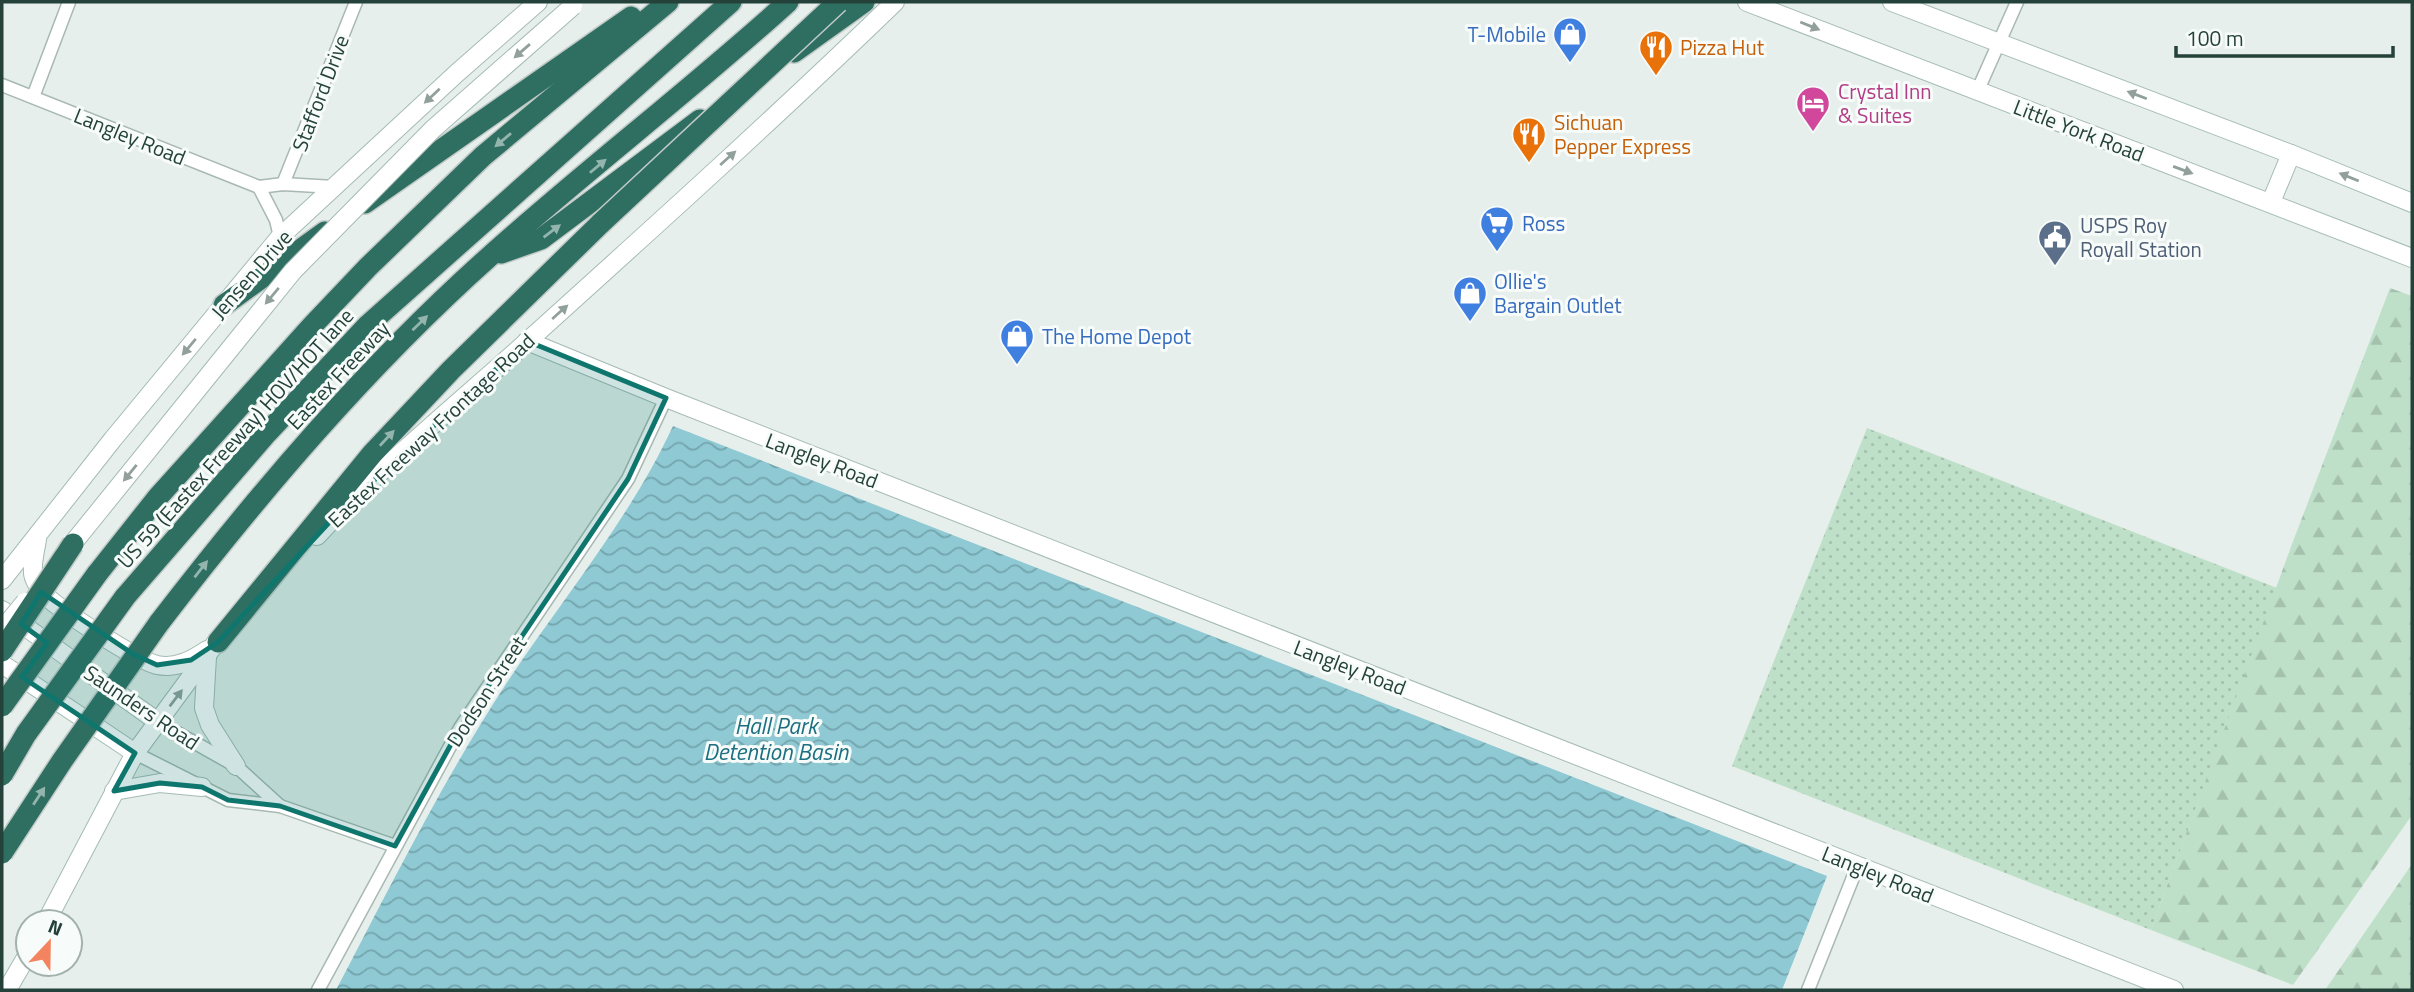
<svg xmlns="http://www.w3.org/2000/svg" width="2414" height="992" font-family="'Titillium Web',sans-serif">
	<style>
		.grass { fill: url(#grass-dots) }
		.forest { fill: url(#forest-firs) }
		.water { fill: url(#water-waves) }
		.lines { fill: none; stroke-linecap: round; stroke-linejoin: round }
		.street-casing { stroke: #a8b8b2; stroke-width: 15 }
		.secondary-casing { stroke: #a4bbb3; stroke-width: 20 }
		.highway-casing { stroke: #c2cac8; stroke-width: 24 }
		.street { stroke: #fff; stroke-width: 12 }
		.secondary { stroke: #fff; stroke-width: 18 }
		.highway { stroke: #2f6f62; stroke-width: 21 }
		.secondary-bridge-casing { stroke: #a4bbb3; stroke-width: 20; stroke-linecap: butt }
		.highway-bridge-casing { stroke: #c2cac8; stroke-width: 24; stroke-linecap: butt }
		.secondary-bridge { stroke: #fff; stroke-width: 18 }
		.highway-bridge { stroke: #2f6f62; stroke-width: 21 }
		.oneway { fill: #92a09c }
		.oneway2 { fill: #93b5ae }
		.marked { fill: #0f766e; fill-opacity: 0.2; stroke: #0f766e; stroke-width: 5; stroke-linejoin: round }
		.labels { text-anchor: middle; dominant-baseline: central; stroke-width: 6; stroke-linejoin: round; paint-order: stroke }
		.shop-label { font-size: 21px; fill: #366cbe; stroke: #f7fbf9; text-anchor: start }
		.food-label { font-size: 21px; fill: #c56008; stroke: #f7fbf9; text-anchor: start }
		.hotel-label { font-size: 21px; fill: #b23c85; stroke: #f7fbf9; text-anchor: start }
		.street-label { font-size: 21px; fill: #24423a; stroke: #f7fbf9 }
		.service-label { font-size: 21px; fill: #4e5e75; stroke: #f7fbf9; text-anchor: start }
		.water-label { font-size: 23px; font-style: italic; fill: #1c6f80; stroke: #f7fbf9 }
	</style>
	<defs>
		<pattern id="grass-dots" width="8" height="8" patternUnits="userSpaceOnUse" patternTransform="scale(1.75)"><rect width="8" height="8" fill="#bfe0c8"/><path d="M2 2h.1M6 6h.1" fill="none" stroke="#a4c1ad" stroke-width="1.8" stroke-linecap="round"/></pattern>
		<pattern id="forest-firs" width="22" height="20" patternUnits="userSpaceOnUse" patternTransform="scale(1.75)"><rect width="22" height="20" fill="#bfe0c8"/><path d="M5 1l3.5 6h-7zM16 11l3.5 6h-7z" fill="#a4c1ad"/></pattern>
		<pattern id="water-waves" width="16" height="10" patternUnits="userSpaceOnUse" patternTransform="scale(1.75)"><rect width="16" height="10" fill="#8ec9d4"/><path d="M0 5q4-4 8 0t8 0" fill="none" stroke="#74a5ad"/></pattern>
	</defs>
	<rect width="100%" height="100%" fill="#e6efeb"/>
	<path class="grass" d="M1867 428 2277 588 2151 930 1732 766Z"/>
	<g class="forest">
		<path d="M2390 288 2412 296V815L2293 985 2151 930 2292 544Z"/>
		<path d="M2412 864V990H2325Z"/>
	</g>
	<path class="water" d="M673 426 1827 876 1782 990H336C390 887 442 782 506 684 562 599 630 519 673 426Z"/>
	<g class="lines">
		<g class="street-casing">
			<g id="street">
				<path d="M2 85 259 187 283 184 334 187"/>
				<path d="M1977 92 2017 2"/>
				<path d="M33 97 69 2"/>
				<path d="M283 184 356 2"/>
				<path d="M259 187 276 220 280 237"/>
				<path d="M158 722 236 766 280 806"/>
				<path d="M135 753 228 800 280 806 395 846"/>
				<path d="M318 990 460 728 628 479 666 398"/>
				<path d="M1808 990 1858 865"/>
			</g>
		</g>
		<g class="secondary-casing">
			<g id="secondary">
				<path d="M1747 2 2412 258"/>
				<path d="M1892 2 2291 154 2412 203"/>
				<path d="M2271 202 2291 154"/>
				<path d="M527 341 666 398 2174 990"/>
				<path d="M317 536C382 465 458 404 530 339 653 228 776 117 895 2"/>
				<path d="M37 540C35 550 32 563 33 573 33 578 39 588 42 592 57 609 135 659 157 665 176 669 192 660 207 650"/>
				<path d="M2 580 113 439 280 237 457 73 538 2"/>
				<path d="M2 610 158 722"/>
				<path d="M207 657 204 708 210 725 236 766"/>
				<path d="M2 664 135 753"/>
				<path d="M114 791 160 783 202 787"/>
				<path d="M46 922 135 753 215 644 226 633"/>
				<path d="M7 990 28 954"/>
			</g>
		</g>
		<g class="highway-casing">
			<g id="highway">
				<path d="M794 52 864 2"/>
				<path d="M365 203 631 17"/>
				<path d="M501 253 541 239 700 120"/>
				<path d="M224 305 325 232"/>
				<path d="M97 574 158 497 311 327 368 267 483 156 668 2"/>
				<path d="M125 597 267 433 368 325 731 2"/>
				<path d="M159 623C259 493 367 366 489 257 587 169 691 90 788 2"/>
				<path d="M218 642 372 454 451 370 601 223"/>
			</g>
		</g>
		<use href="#street" class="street"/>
		<use href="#secondary" class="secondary"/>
		<use href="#highway" class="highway"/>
		<g class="secondary-bridge-casing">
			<g id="secondary-bridge">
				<path d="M65 553 293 271 433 129 573 6"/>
				<path d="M2 630 25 602"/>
			</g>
		</g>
		<g class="highway-bridge-casing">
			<g id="highway-bridge">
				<path d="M601 223 838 2"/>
				<path d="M2 651 73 544"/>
				<path d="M2 706 97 574"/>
				<path d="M2 775 26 734 125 597"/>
				<path d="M2 853 62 761 159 623"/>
			</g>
		</g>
		<use href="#secondary-bridge" class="secondary-bridge"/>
		<use href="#highway-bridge" class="highway-bridge"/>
	</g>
	<defs><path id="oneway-solid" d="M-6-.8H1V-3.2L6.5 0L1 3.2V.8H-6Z" transform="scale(1.75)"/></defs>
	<g class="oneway">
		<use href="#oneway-solid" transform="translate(1810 26) rotate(22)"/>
		<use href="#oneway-solid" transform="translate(522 51) rotate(139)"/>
		<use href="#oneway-solid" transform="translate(2137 95) rotate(-159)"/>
		<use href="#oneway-solid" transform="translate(432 96) rotate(137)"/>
		<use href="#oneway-solid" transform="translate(728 158) rotate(-42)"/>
		<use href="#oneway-solid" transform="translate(2183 170) rotate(20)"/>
		<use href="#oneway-solid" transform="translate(2349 177) rotate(-158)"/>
		<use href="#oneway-solid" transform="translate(272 296) rotate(130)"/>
		<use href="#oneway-solid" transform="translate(560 312) rotate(-42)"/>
		<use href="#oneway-solid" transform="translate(189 347) rotate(130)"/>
		<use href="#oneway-solid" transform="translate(130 473) rotate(129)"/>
		<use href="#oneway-solid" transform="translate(176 698) rotate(-53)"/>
	</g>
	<g class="oneway2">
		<use href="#oneway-solid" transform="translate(503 140) rotate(140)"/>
		<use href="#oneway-solid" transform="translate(598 166) rotate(-40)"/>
		<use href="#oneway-solid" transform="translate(552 231) rotate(-37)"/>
		<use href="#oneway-solid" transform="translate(420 323) rotate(-44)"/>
		<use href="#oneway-solid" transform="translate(387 438) rotate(-47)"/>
		<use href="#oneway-solid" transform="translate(201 569) rotate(-52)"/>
		<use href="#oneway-solid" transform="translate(39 796) rotate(-57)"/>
	</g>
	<path class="marked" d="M527 341 666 398 628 479 460 728 395 846 280 806 228 800 202 787 160 783 114 791 135 753 22 677 47 643 21 624 41 592 133 654 157 665 191 660 218 642 337 514Z"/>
	<defs>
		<g id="shop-pin" transform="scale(1.75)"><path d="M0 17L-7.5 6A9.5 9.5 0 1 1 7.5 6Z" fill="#3f7fe0" stroke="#f7fbf9"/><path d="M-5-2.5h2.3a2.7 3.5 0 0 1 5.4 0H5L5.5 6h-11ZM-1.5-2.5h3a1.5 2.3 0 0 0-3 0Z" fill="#fff"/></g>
		<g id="restaurant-pin" transform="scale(1.75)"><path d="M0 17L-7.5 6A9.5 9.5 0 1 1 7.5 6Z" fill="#e8710a" stroke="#f7fbf9"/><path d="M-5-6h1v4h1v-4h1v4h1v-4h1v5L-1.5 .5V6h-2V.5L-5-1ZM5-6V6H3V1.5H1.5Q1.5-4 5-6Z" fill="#fff"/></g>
		<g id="hotel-pin" transform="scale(1.75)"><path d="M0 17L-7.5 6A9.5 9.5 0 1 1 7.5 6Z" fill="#d1479c" stroke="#f7fbf9"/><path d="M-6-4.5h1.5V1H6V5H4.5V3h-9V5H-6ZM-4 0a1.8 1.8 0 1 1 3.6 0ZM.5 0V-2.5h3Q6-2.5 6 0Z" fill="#fff"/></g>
		<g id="supermarket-pin" transform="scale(1.75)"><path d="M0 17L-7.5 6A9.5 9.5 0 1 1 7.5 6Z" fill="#3f7fe0" stroke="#f7fbf9"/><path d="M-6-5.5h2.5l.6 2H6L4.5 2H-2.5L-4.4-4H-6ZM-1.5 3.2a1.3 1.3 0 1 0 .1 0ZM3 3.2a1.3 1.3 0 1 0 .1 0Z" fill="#fff"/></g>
		<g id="civic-pin" transform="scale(1.75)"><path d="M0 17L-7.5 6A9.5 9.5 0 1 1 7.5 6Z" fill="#5c6f8a" stroke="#f7fbf9"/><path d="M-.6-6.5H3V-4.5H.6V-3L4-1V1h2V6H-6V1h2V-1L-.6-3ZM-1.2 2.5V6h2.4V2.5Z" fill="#fff"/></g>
	</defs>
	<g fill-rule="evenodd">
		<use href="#shop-pin" x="1570" y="34"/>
		<use href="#restaurant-pin" x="1656" y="47"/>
		<use href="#hotel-pin" x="1813" y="103"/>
		<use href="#restaurant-pin" x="1529" y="134"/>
		<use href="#supermarket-pin" x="1497" y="223"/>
		<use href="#civic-pin" x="2055" y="237"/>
		<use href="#shop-pin" x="1470" y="293"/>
		<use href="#shop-pin" x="1017" y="336"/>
	</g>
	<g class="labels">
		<g class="shop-label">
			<text x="1546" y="34" text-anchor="end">T-Mobile</text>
			<text x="1522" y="223">Ross</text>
			<text x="1494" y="281">Ollie's<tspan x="1494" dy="24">Bargain Outlet</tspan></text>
			<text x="1042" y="336">The Home Depot</text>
		</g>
		<g class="food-label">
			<text x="1680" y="47">Pizza Hut</text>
			<text x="1554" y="122">Sichuan<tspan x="1554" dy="24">Pepper Express</tspan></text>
		</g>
		<g class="hotel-label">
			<text x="1838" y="91">Crystal Inn<tspan x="1838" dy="24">&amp; Suites</tspan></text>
		</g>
		<g class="street-label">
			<text transform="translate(320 93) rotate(-69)">Stafford Drive</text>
			<text transform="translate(2079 130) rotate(21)">Little York Road</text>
			<text transform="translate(130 136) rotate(22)">Langley Road</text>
			<text transform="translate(251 274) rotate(-49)">Jensen Drive</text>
			<text transform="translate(338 375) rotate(-47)">Eastex Freeway</text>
			<text transform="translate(431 430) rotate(-43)">Eastex Freeway Frontage Road</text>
			<text transform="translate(235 438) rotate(-48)">US 59 (Eastex Freeway) HOV/HOT lane</text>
			<text transform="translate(822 460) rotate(21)">Langley Road</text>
			<text transform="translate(1350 667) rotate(21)">Langley Road</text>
			<text transform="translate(486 691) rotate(-57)">Dodson Street</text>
			<text transform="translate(142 707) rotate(34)">Saunders Road</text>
			<text transform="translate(1878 874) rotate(22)">Langley Road</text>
		</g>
		<g class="service-label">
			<text x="2080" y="225">USPS Roy<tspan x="2080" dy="24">Royall Station</tspan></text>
		</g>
		<g class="water-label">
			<text x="776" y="725">Hall Park<tspan x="776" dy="26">Detention Basin</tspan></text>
		</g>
	</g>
	<rect width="2414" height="992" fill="none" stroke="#24423a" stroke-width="7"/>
	<g transform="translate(49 943) rotate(22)"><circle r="33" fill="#f7fbf9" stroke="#a3b1ad" stroke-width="2"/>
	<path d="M0-5L12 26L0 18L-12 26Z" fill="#f4845f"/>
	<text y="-10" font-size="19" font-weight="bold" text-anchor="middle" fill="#24423a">N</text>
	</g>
	<path d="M2176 46v10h217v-10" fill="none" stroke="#24423a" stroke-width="3.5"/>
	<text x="2186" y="46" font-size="21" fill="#24423a" stroke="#f7fbf9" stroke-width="5" paint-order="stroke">100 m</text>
</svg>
